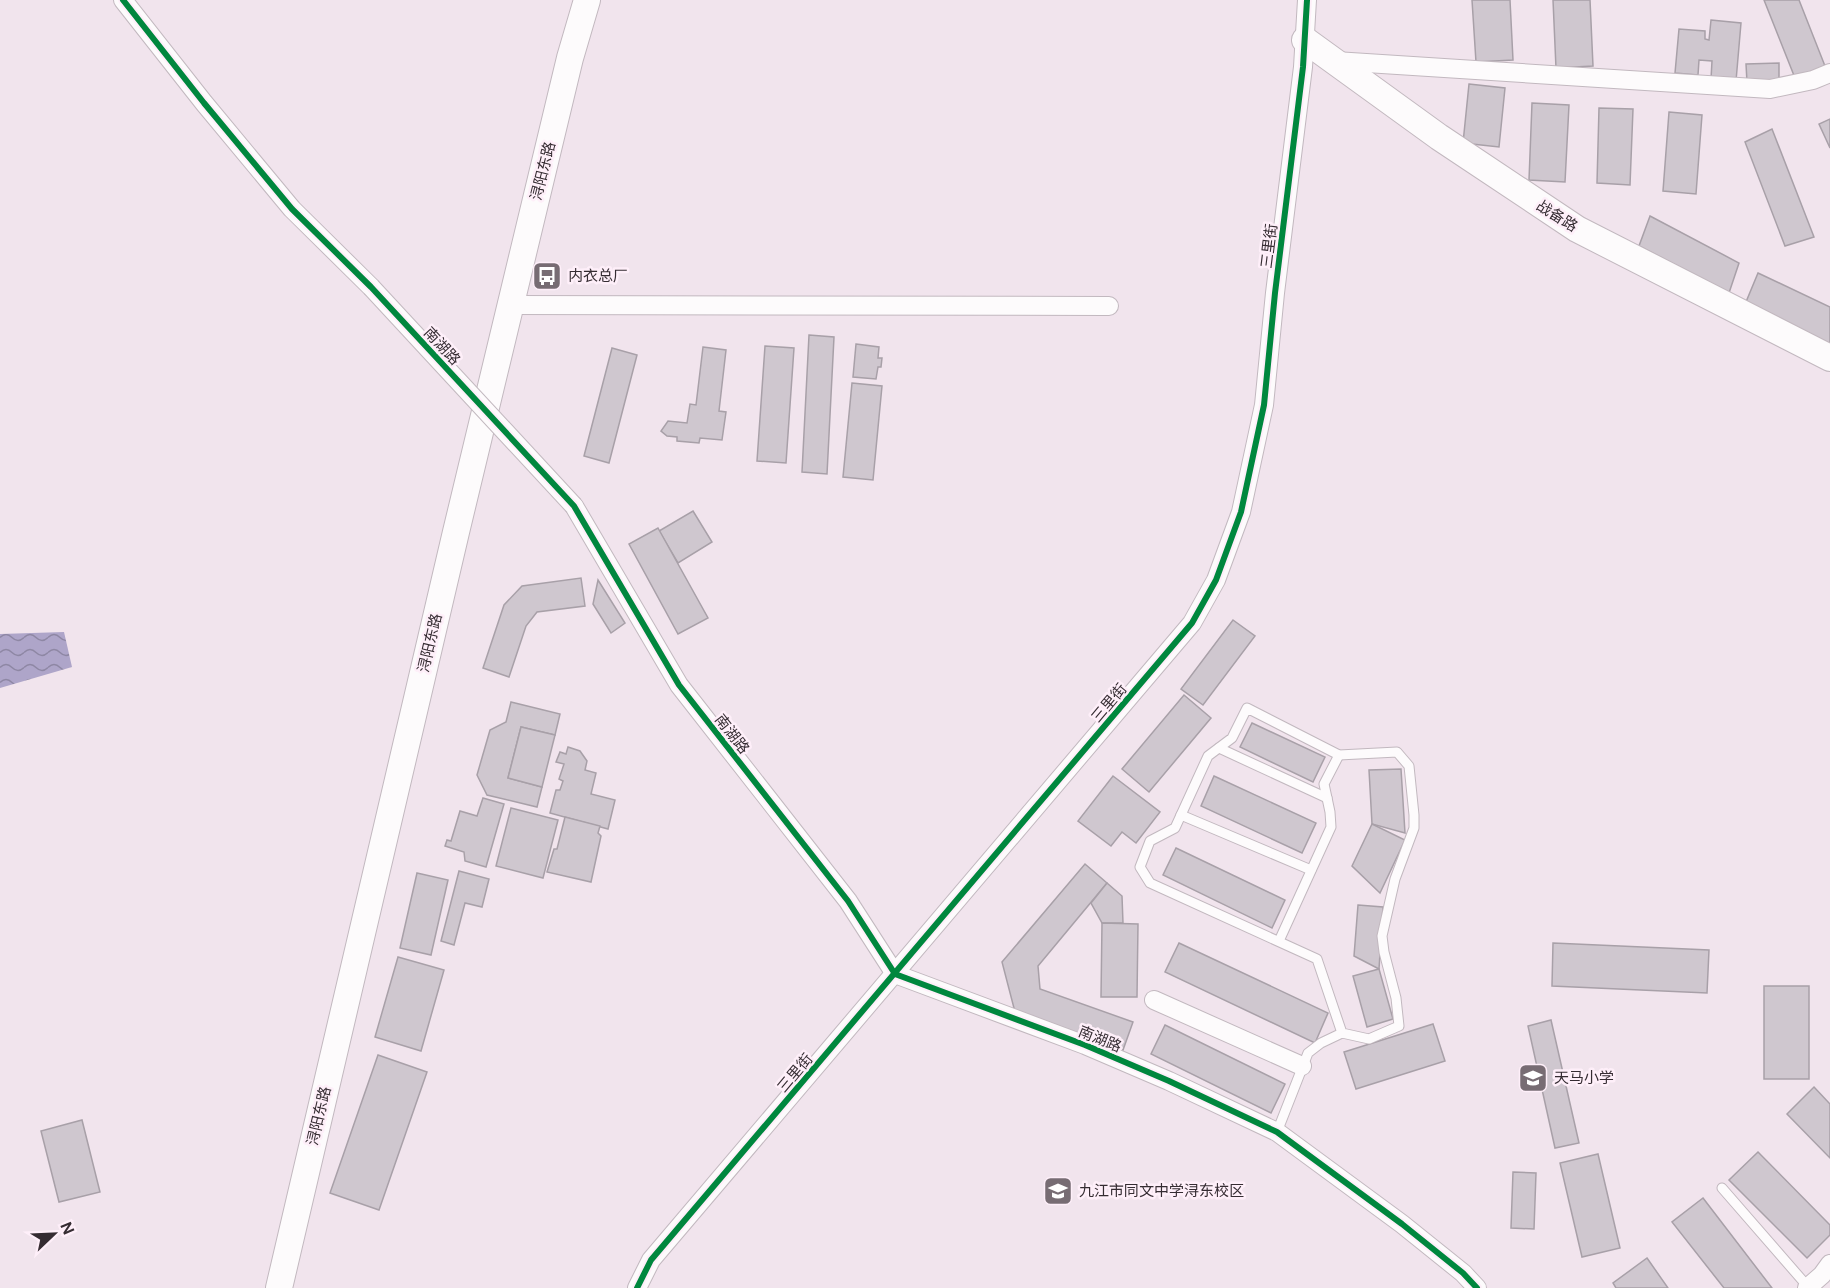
<svg xmlns="http://www.w3.org/2000/svg" width="1830" height="1288" font-family="'DM Sans','Noto Sans SC',sans-serif">
	<style>
		.water { fill: url(#water-waves) }
		.building { fill: #cfc7cf; stroke: #a8a0a8; stroke-width: 1.5 }
		.lines { fill: none; stroke-linecap: round; stroke-linejoin: round }
		.lane-casing { stroke: #c2b8bf; stroke-width: 11 }
		.street-casing { stroke: #c2b8bf; stroke-width: 20 }
		.secondary-casing { stroke: #c2b8bf; stroke-width: 28 }
		.lane { stroke: #fdfbfc; stroke-width: 9 }
		.street { stroke: #fdfbfc; stroke-width: 18 }
		.secondary { stroke: #fdfbfc; stroke-width: 26 }
		.street-bridge-casing { stroke: #c2b8bf; stroke-width: 20; stroke-linecap: butt }
		.street-bridge { stroke: #fdfbfc; stroke-width: 18 }
		.cycleway-casing { stroke: #feeff9; stroke-width: 10 }
		.cycleway { stroke: #00873e; stroke-width: 6 }
		.labels { text-anchor: middle; dominant-baseline: central; stroke-width: 5; stroke-linejoin: round; paint-order: stroke }
		.street-label { font-size: 15px; fill: #352c32; stroke: #feeff9 }
		.poi-label { font-size: 15px; fill: #352c32; stroke: #feeff9; text-anchor: start }
	</style>
	<defs>
		<pattern id="water-waves" width="16" height="10" patternUnits="userSpaceOnUse" patternTransform="scale(1.5)"><rect width="16" height="10" fill="#aea5c9"/><path d="M0 5q4-4 8 0t8 0" fill="none" stroke="#8e87a4"/></pattern>
	</defs>
	<rect width="100%" height="100%" fill="#f1e4ed"/>
	<path class="water" d="M64 632 72 667 0 688V634Z"/>
	<g class="building">
		<path d="M1472 0H1510L1513 60 1476 62Z"/>
		<path d="M1553 0H1590L1593 66 1556 68Z"/>
		<path d="M1764 0H1799L1825 66 1795 78Z"/>
		<path d="M1711 20 1741 23 1736 81 1711 79 1712 61 1699 60 1698 75 1675 73 1679 29 1705 31V39L1709 40Z"/>
		<path d="M1779 63V80L1747 82 1746 64Z"/>
		<path d="M1469 84 1505 88 1499 147 1463 143Z"/>
		<path d="M1532 103 1569 105 1565 182 1529 180Z"/>
		<path d="M1599 108 1633 109 1630 185 1597 183Z"/>
		<path d="M1669 112 1702 115 1696 194 1663 191Z"/>
		<path d="M1830 119V148L1819 124Z"/>
		<path d="M1772 129 1814 237 1785 246 1745 142Z"/>
		<path d="M1650 216 1739 263 1729 293 1639 246Z"/>
		<path d="M1758 273 1830 307V345L1746 302Z"/>
		<path d="M809 335 834 337 827 474 802 472Z"/>
		<path d="M856 344 879 347 878 358H882L881 367H878L876 379 853 377Z"/>
		<path d="M765 346 794 348 786 463 757 461Z"/>
		<path d="M703 347 726 350 719 411 726 412 722 440 700 438 699 443 677 441V437L667 436 661 431 668 421 687 423 690 404 696 405Z"/>
		<path d="M612 348 637 355 609 463 584 456Z"/>
		<path d="M852 383 882 386 873 480 843 477Z"/>
		<path d="M693 511 712 542 678 563 659 531Z"/>
		<path d="M658 528 708 618 678 634 629 544Z"/>
		<path d="M581 578 585 606 537 612 526 626 509 677 483 668 504 605 522 586Z"/>
		<path d="M598 580 625 623 611 633 593 604Z"/>
		<path d="M1233 620 1255 636 1203 705 1181 689Z"/>
		<path d="M1184 695 1211 718 1149 792 1122 769Z"/>
		<path d="M511 702 560 714 555 735 521 727 508 778 542 787 537 807 487 795 477 775 490 730 506 722Z"/>
		<path d="M1252 723 1325 757 1313 782 1240 747Z"/>
		<path d="M521 727 555 735 542 787 508 778Z"/>
		<path d="M568 747 580 751 587 761 585 770 596 773 591 794 615 800 608 829 550 813 556 790H560L563 781 559 779 564 764 556 762 560 752 566 754Z"/>
		<path d="M1401 769 1405 833 1372 824 1369 770Z"/>
		<path d="M1113 776 1160 812 1136 843 1122 832 1111 846 1078 821Z"/>
		<path d="M1214 776 1316 823 1302 853 1201 806Z"/>
		<path d="M483 798 504 804 486 867 465 861 464 852 445 846 447 840 451 841 460 811 477 816Z"/>
		<path d="M511 808 558 820 543 878 496 866Z"/>
		<path d="M565 817 600 826 598 833 601 836 591 882 547 872 554 849H557Z"/>
		<path d="M1372 824 1405 840 1380 893 1352 866Z"/>
		<path d="M1176 848 1285 900 1272 928 1163 875Z"/>
		<path d="M1085 864 1107 883 1038 966 1040 989 1133 1022 1123 1050 1015 1012 1002 962Z"/>
		<path d="M459 871 489 879 482 907 465 903 454 945 441 941Z"/>
		<path d="M417 873 448 880 431 955 400 948Z"/>
		<path d="M1107 883 1122 896 1123 923H1102L1091 903Z"/>
		<path d="M1358 905 1383 907 1379 969 1354 956Z"/>
		<path d="M1102 923 1138 924 1137 997H1101Z"/>
		<path d="M1179 943 1328 1013 1315 1043 1165 972Z"/>
		<path d="M1553 943 1709 950 1707 993 1552 986Z"/>
		<path d="M398 957 444 970 421 1051 375 1037Z"/>
		<path d="M1379 969 1393 1019 1367 1027 1353 976Z"/>
		<rect x="1764" y="986" width="45" height="93"/>
		<path d="M1551 1020 1579 1143 1555 1148 1528 1026Z"/>
		<path d="M1433 1024 1445 1061 1356 1089 1344 1052Z"/>
		<path d="M1165 1025 1285 1084 1271 1113 1151 1054Z"/>
		<path d="M378 1055 427 1072 379 1210 330 1193Z"/>
		<path d="M1814 1087 1830 1104V1158L1787 1114Z"/>
		<path d="M82 1120 100 1192 59 1202 41 1131Z"/>
		<path d="M1758 1152 1830 1225V1235L1807 1258 1729 1180Z"/>
		<path d="M1598 1154 1620 1248 1582 1257 1560 1163Z"/>
		<path d="M1513 1172 1536 1173 1534 1229 1511 1228Z"/>
		<path d="M1703 1198 1772 1288H1724L1672 1222Z"/>
		<path d="M1647 1258 1668 1288H1616L1613 1283Z"/>
	</g>
	<g class="lines">
		<g class="lane-casing">
			<g id="lane">
				<path d="M1219 748 1327 798"/>
				<path d="M1181 815 1311 870"/>
				<path d="M1279 941 1331 827 1330 812 1324 784 1339 755"/>
				<path d="M1277 1132 1308 1053 1321 1043 1342 1033 1369 1039 1399 1026 1396 998 1384 952 1382 936 1395 879 1414 828V815L1409 766 1397 752 1339 755 1247 708 1232 738 1208 756 1175 828 1150 841 1140 867 1150 883 1317 959 1342 1033"/>
				<path d="M1722 1188 1809 1288"/>
			</g>
		</g>
		<g class="street-casing">
			<g id="street">
				<path d="M123 0 204 103 292 209 371 287"/>
				<path d="M1335 61 1770 89 1813 80 1830 73"/>
				<path d="M511 305 1109 306"/>
				<path d="M574 506 679 685 848 901 895 974 1085 1045 1169 1081 1277 1132 1402 1224 1463 1273 1477 1288"/>
				<path d="M1154 1000 1302 1066"/>
				<path d="M637 1288 651 1260 1192 623 1216 580 1241 512 1264 405 1275 293 1303 67 1307 0"/>
				<path d="M1807 1288 1822 1275 1830 1264"/>
			</g>
		</g>
		<g class="secondary-casing">
			<g id="secondary">
				<path d="M1305 40 1439 137 1577 229 1830 358"/>
				<path d="M279 1288 456 532 570 58 587 0"/>
			</g>
		</g>
		<use href="#lane" class="lane"/>
		<use href="#street" class="street"/>
		<use href="#secondary" class="secondary"/>
		<g class="street-bridge-casing">
			<path id="street-bridge" d="M371 287 574 506"/>
		</g>
		<use href="#street-bridge" class="street-bridge"/>
		<g class="cycleway-casing">
			<g id="cycleway">
				<path d="M123 0 204 103 292 209 371 287 574 506 679 685 848 901 895 974 1085 1045 1169 1081 1277 1132 1402 1224 1463 1273 1477 1288"/>
				<path d="M637 1288 651 1260 1192 623 1216 580 1241 512 1264 405 1275 293 1303 67 1307 0"/>
			</g>
		</g>
		<use href="#cycleway" class="cycleway"/>
	</g>
	<defs>
		<g id="bus-square" transform="scale(1.5)"><rect x="-9" y="-9" width="18" height="18" rx="4" fill="#776c73" stroke="#feeff9"/><path d="M-5-6H5V4H4V6H2V4H-2V6H-4V4H-5ZM-3.5-4V0h7V-4ZM-3.5 1.2v1.5H-2V1.2ZM2 1.2v1.5H3.5V1.2Z" fill="#fff"/></g>
		<g id="school-square" transform="scale(1.5)"><rect x="-9" y="-9" width="18" height="18" rx="4" fill="#776c73" stroke="#feeff9"/><path d="M0-5L7-2L0 1L-7-2ZM-4 1L0 2.5L4 1V4Q0 6-4 4Z" fill="#fff"/></g>
	</defs>
	<g fill-rule="evenodd">
		<use href="#bus-square" x="547" y="276"/>
		<use href="#school-square" x="1533" y="1078"/>
		<use href="#school-square" x="1058" y="1191"/>
	</g>
	<g class="labels">
		<g class="street-label">
			<text transform="translate(543 171) rotate(-76)">浔阳东路</text>
			<text transform="translate(1557 216) rotate(32)">战备路</text>
			<text transform="translate(1269 246) rotate(-83)">三里街</text>
			<text transform="translate(442 346) rotate(47)">南湖路</text>
			<text transform="translate(430 643) rotate(-77)">浔阳东路</text>
			<text transform="translate(1109 703) rotate(-50)">三里街</text>
			<text transform="translate(732 734) rotate(52)">南湖路</text>
			<text transform="translate(1100 1039) rotate(22)">南湖路</text>
			<text transform="translate(795 1073) rotate(-50)">三里街</text>
			<text transform="translate(319 1116) rotate(-77)">浔阳东路</text>
		</g>
		<g class="poi-label">
			<text x="568" y="276">内衣总厂</text>
			<text x="1554" y="1078">天马小学</text>
			<text x="1079" y="1191">九江市同文中学浔东校区</text>
		</g>
	</g>
	<g transform="translate(54 1234) rotate(67)" stroke="#feeff9" stroke-width="4.5" paint-order="stroke">
	<path d="M0-4.5L10 22L0 15L-10 22Z" fill="#352c32"/>
	<text y="-9" font-size="16" font-weight="bold" text-anchor="middle" fill="#352c32">N</text>
	</g>
</svg>
